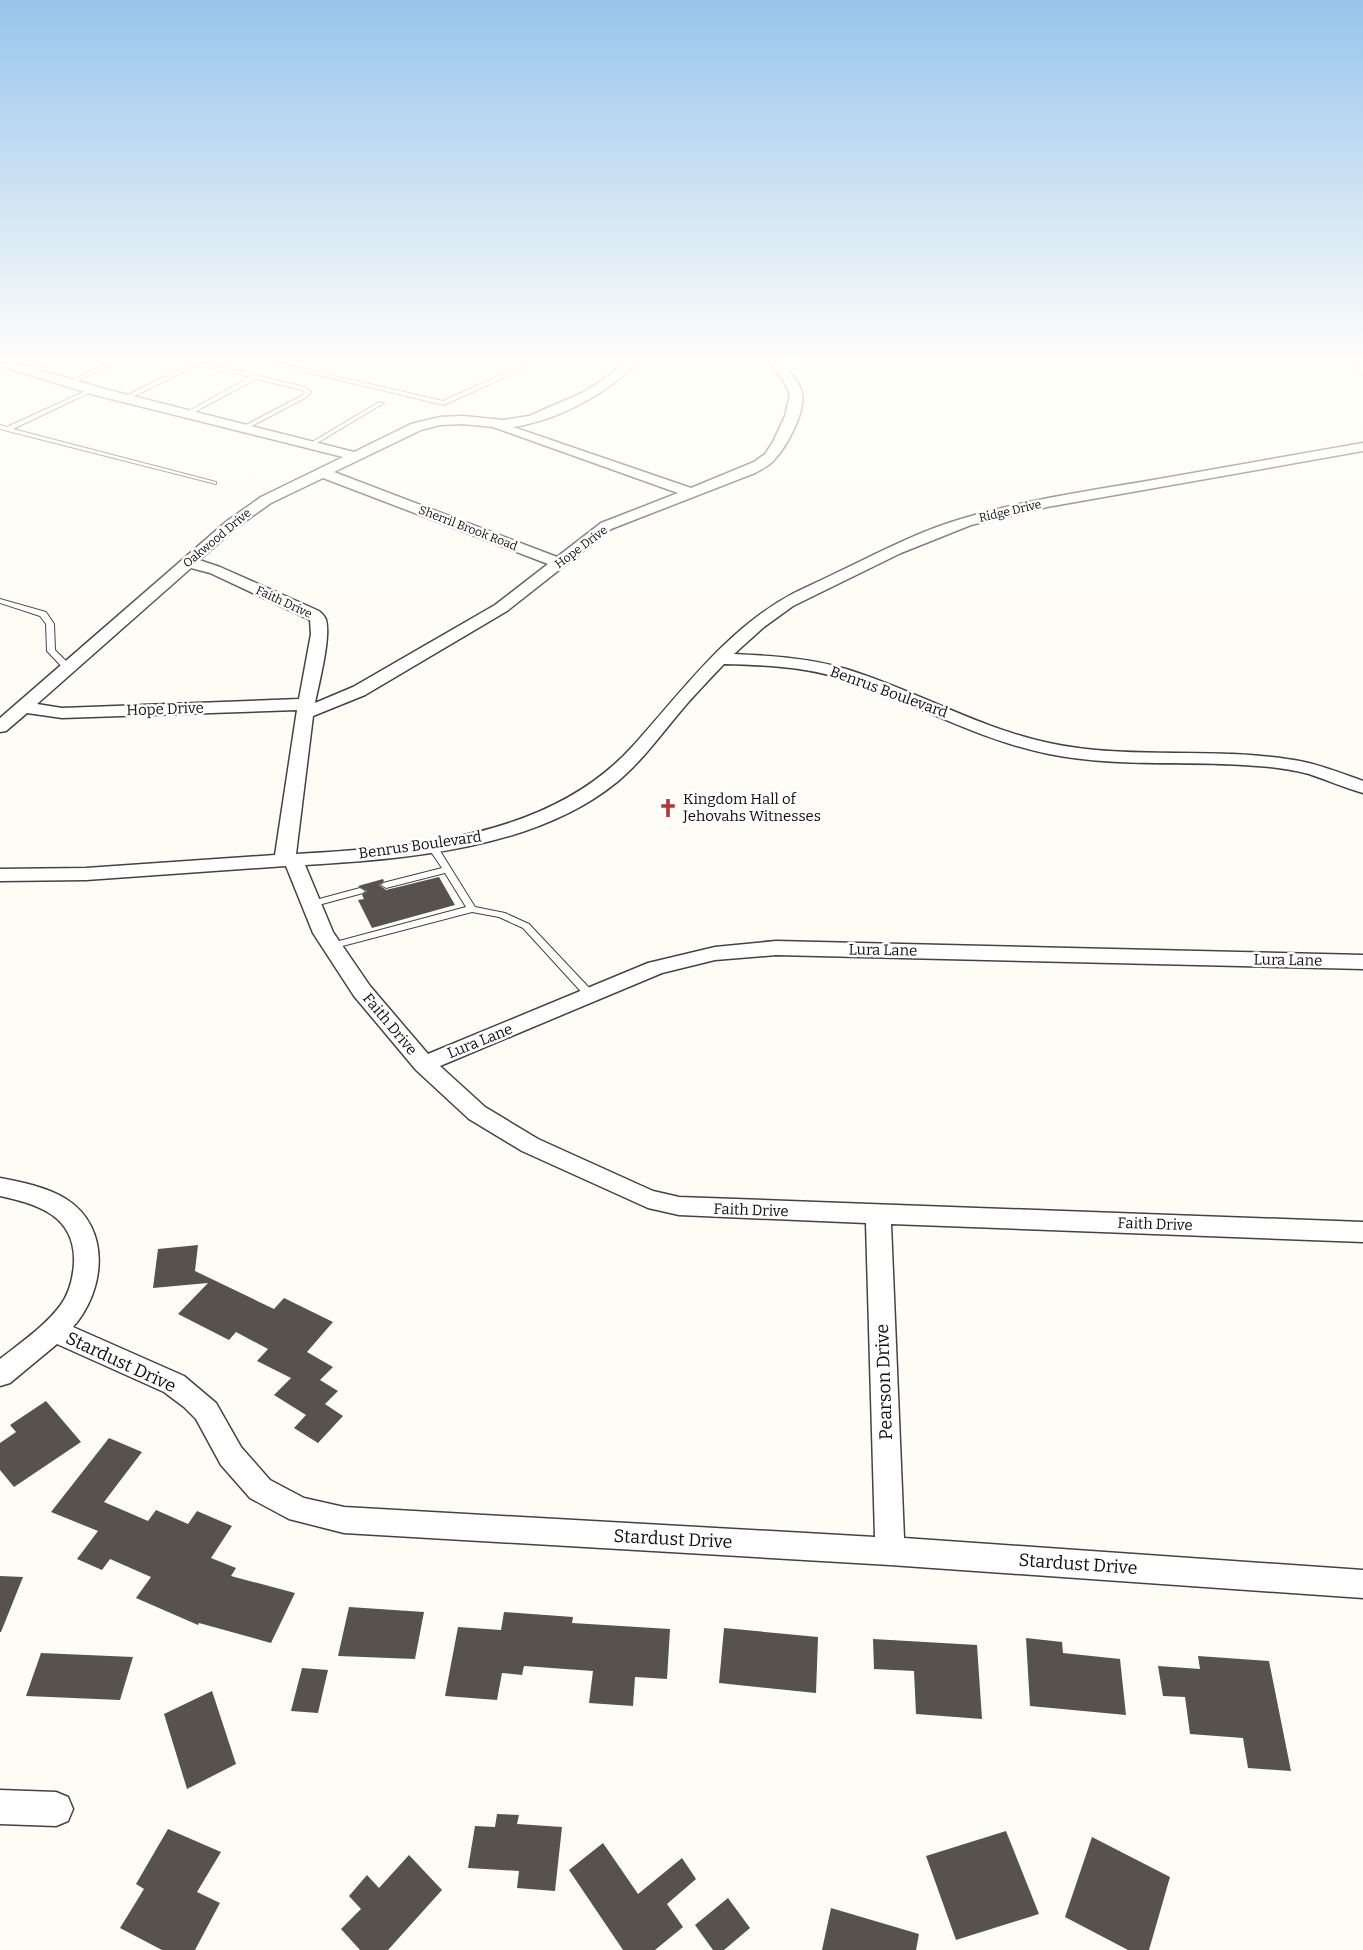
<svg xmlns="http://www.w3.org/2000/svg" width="1363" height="1950" font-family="Bitter,serif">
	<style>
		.building { fill: #58524e }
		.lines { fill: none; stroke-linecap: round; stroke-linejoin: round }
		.lane-casing { stroke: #434343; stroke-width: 2 }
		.street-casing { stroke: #434343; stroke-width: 3 }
		.secondary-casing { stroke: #323232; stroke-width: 2 }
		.lane { fill: #fff; fill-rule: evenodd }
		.street { fill: #fff; fill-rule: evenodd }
		.secondary { fill: #f7f3b7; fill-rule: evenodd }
		.labels { text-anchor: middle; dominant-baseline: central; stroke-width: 5; stroke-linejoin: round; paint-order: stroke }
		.far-street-label { font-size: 12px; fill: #101010; stroke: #fff }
		.street-label { font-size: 15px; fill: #101010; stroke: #fff }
		.poi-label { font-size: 15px; fill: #101010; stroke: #fff; text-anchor: start }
		.near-street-label { font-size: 18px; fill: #101010; stroke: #fff }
	</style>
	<rect width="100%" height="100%" fill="#fefdf5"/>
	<g class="building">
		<path d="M439 877 455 905 372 928 358 900 364 899 362 895 367 891 358 886 383 879 384 881 379 885 386 890Z"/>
		<path d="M198 1245 195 1271 274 1309 284 1298 333 1322 307 1352 333 1367 320 1380 338 1391 325 1404 343 1416 318 1443 294 1428 306 1415 274 1395 291 1378 257 1361 268 1349 236 1332 229 1340 178 1314 208 1283 153 1288 158 1249Z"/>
		<path d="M46 1401 81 1442 14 1487 0 1470V1443L16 1432 10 1425Z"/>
		<path d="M109 1438 142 1452 104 1502 148 1521 156 1510 188 1524 197 1511 232 1526 211 1558 236 1568 231 1576 295 1593 271 1643 199 1623 198 1625 136 1598 151 1577 110 1559 102 1570 77 1559 98 1531 51 1512Z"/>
		<path d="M0 1576 23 1577 1 1632H0Z"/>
		<path d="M349 1607 424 1612 415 1659 338 1656Z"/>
		<path d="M504 1612 573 1617 572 1623 670 1629 667 1679 635 1677 633 1706 589 1703 593 1671 524 1666 522 1675 502 1673 497 1700 445 1696 458 1627 501 1630Z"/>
		<path d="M724 1628 818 1637 816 1693 719 1683Z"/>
		<path d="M1026 1638 1062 1642 1063 1653 1120 1659 1126 1715 1030 1706Z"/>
		<path d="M873 1639 977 1645 982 1719 916 1714 914 1671 874 1669Z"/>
		<path d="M41 1653 133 1657 120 1700 26 1696Z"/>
		<path d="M1198 1656 1269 1661 1291 1771 1248 1768 1243 1738 1190 1734 1185 1697 1163 1696 1158 1666 1200 1669Z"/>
		<path d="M302 1668 328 1670 318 1713 291 1711Z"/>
		<path d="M212 1691 236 1764 187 1789 164 1714Z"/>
		<path d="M497 1814 519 1815 517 1824 562 1827 555 1891 517 1888 519 1871 468 1868 475 1826 495 1827Z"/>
		<path d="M168 1829 221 1852 197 1892 220 1903 195 1950H162L120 1928 144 1889 136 1884Z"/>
		<path d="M1006 1831 1039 1914 956 1940 926 1856Z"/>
		<path d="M1092 1837 1170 1877 1149 1950H1128L1065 1917Z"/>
		<path d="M603 1843 638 1894 682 1858 696 1879 667 1904 683 1927 655 1950H623L569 1870Z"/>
		<path d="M409 1855 442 1890 388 1950H360L341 1929 361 1909 349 1896 367 1875 379 1888Z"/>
		<path d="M728 1898 750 1928 724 1950H713L695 1925Z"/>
		<path d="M831 1908 919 1934 916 1950H822Z"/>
	</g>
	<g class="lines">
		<g class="lane-casing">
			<g id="lane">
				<path d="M51 359H59L29 371 24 370Z"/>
				<path d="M118 359H125L70 384 65 383Z"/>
				<path d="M178 359H187L305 387 311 392 307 397 244 430 242 429V427L303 395 305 392 303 390 256 379 189 415H185V413L250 377 198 365 128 399H124V397L192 363Z"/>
				<path d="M251 359H261L443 401 514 369 526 359H532L518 371 444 405Z"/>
				<path d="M90 389 95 390 13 429 216 482V484L0 429V425L7 427Z"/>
				<path d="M379 402 384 403 312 446 307 445Z"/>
				<path d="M0 599 46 612 54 624 55 650 71 666V670H65L47 651 46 624 40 616 0 603Z"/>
				<path d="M432 843 437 846 475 907 505 913 529 924 594 993 595 995 594 997H586L523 928 499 917 472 912 331 949 328 948 326 946 328 944 466 907 445 873 386 888 381 885 383 883 442 868 427 846Z"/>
				<path d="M360 888 365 891 363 893 311 907 306 904 308 902Z"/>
			</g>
		</g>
		<g class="street-casing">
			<g id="street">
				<path d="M0 359 105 389 354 452 411 424 440 417 463 416 503 420 529 416 582 393 603 380 629 359H642C638 365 631 370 625 374 594 400 554 421 513 427L691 488 754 462 765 454 773 442 785 416 790 394 784 381 766 359H778C787 369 800 381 802 394 806 411 786 448 774 460 769 466 762 469 755 473L611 529 507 611 365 695 313 716 296 854C412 847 548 839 632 747 682 692 726 629 794 593 808 586 822 580 836 573 878 553 917 532 961 519 1024 500 1089 491 1153 480 1223 468 1293 455 1363 443V451L1047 507 971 525 901 553 793 606 764 627 734 654C772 656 809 658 846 669 915 690 978 728 1049 743 1127 760 1208 747 1287 759 1313 762 1338 772 1363 781V793C1345 788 1327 780 1309 774 1292 770 1275 767 1257 766 1188 760 1118 768 1049 754 973 739 907 698 833 676 797 666 760 665 724 664 709 680 694 695 680 712 660 736 641 762 617 782 535 849 406 859 305 865L333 932 370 986 428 1054 648 963 715 947 776 941 1363 955V969L776 955 715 960 662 973 440 1066 485 1107 538 1139 653 1191 679 1197 1363 1222V1242L891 1224 904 1538 1363 1570V1598L890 1565 344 1533 289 1519 250 1498 221 1465 196 1419 184 1407 164 1392 57 1344 10 1383 0 1386V1359C20 1343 44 1327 60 1306 69 1294 73 1279 74 1263 76 1216 38 1204 0 1196V1178C21 1182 47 1187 66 1199 112 1228 105 1291 73 1327L184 1376 216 1403 241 1447 270 1480 304 1498 344 1507 875 1537 866 1223 679 1215 648 1208 522 1151 469 1119 416 1070 354 996 313 933 286 866 86 880 0 881V869L86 868 275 855 297 710 62 718 27 713 6 731 0 732V718L227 521 261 497 343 457 95 395 0 366ZM463 424 493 427 678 493 601 523 557 557 334 472 421 430 440 425ZM323 478 548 564 495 605 353 687 315 703C319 683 331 637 326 620 325 616 321 613 319 611L220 567 199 560 237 527 271 503ZM191 568 210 573 310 620 311 634 299 699 62 708 37 704Z"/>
				<path d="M0 1790 56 1792 68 1797 73 1809 68 1821 56 1826 0 1824Z"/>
			</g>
		</g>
		<g class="secondary-casing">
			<path id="secondary" d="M1348 359H1363V374L1357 372Z"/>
		</g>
		<use href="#lane" class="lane"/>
		<use href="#street" class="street"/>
		<use href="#secondary" class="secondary"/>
	</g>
	<linearGradient id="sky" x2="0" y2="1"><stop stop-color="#97c4ec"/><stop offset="0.57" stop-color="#fffefa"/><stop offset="1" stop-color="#fffefa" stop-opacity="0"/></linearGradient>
	<rect width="1363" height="632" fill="url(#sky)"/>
	<defs>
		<g id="church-bare" transform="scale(1.5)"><path d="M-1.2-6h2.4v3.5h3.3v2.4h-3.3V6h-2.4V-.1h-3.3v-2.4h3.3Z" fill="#b43536" stroke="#fff" stroke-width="2.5" paint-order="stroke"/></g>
	</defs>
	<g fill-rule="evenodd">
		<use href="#church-bare" x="668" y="808"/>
	</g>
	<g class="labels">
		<g class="far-street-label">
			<text transform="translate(1010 511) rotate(-13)">Ridge Drive</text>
			<text transform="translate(468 528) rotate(21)">Sherril Brook Road</text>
			<text transform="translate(217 538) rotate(-40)">Oakwood Drive</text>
			<text transform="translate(581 547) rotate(-37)">Hope Drive</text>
			<text transform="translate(284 602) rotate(25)">Faith Drive</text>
		</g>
		<g class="street-label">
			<text transform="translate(889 692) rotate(20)">Benrus Boulevard</text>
			<text transform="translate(165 709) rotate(-2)">Hope Drive</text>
			<text transform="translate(420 845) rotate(-8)">Benrus Boulevard</text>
			<text transform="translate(883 950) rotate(1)">Lura Lane</text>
			<text transform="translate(1288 960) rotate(1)">Lura Lane</text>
			<text transform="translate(390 1024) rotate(50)">Faith Drive</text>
			<text transform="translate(480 1041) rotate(-22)">Lura Lane</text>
			<text transform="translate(751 1210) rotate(2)">Faith Drive</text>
			<text transform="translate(1155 1224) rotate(2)">Faith Drive</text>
		</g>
		<g class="poi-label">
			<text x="683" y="799">Kingdom Hall of<tspan x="683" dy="17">Jehovahs Witnesses</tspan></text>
		</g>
		<g class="near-street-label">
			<text transform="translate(121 1362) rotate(25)">Stardust Drive</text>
			<text transform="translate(884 1382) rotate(-92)">Pearson Drive</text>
			<text transform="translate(673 1539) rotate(3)">Stardust Drive</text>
			<text transform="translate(1078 1564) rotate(4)">Stardust Drive</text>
		</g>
	</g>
</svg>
